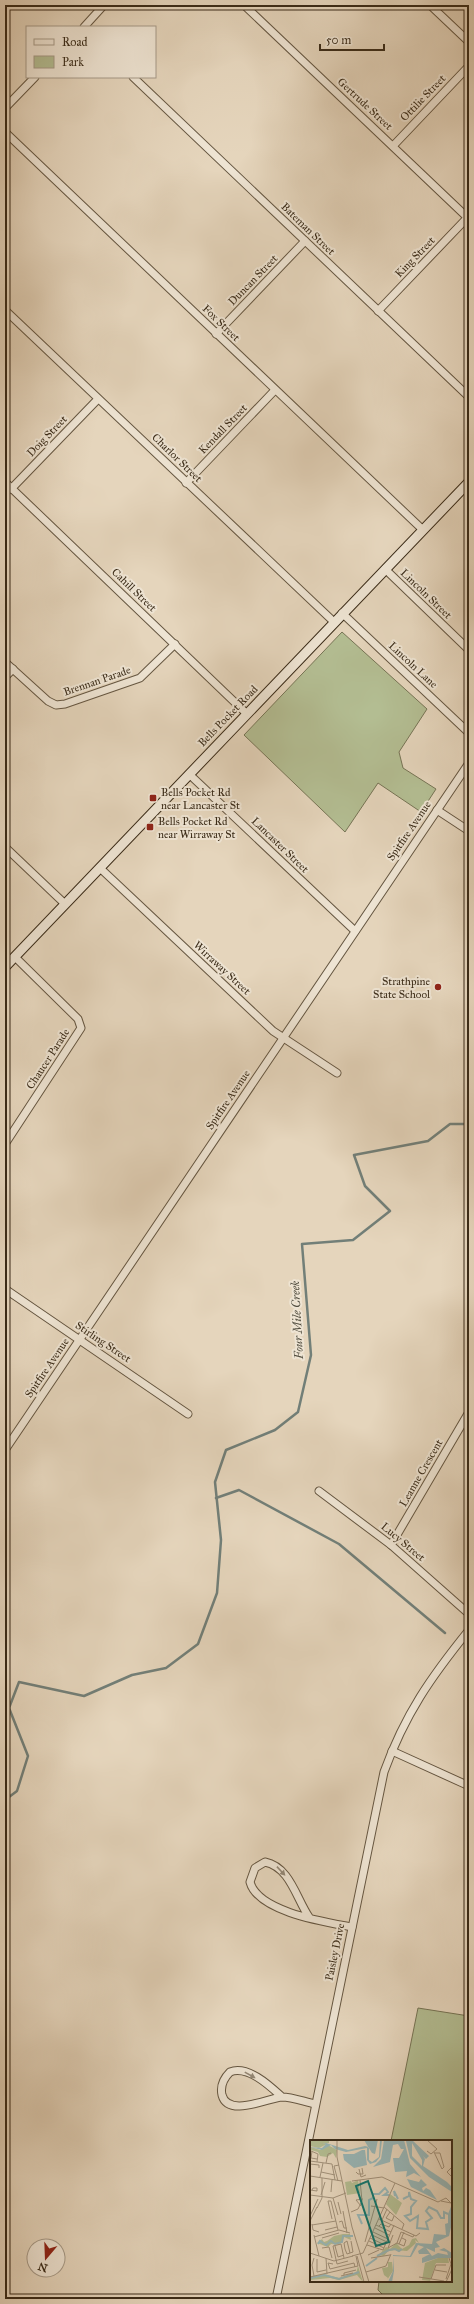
<svg xmlns="http://www.w3.org/2000/svg" width="474" height="2304" font-family="'IM FELL Great Primer',serif">
	<style>
		.green { fill: #b3bd92; stroke: #767455 }
		.lines { fill: none; stroke-linecap: round; stroke-linejoin: round }
		.stream { stroke: #727f78; stroke-width: 2.5 }
		.minor-casing { stroke: #655641; stroke-width: 9 }
		.secondary-casing { stroke: #3a2b18; stroke-width: 11 }
		.minor { stroke: #eee4d3; stroke-width: 7 }
		.secondary { stroke: #eee4d3; stroke-width: 9 }
		.oneway { fill: #948876 }
		.poi-dot { fill: #8f2418; stroke: #eee4d3; stroke-width: 1.5 }
		.labels { text-anchor: middle; dominant-baseline: central; stroke-width: 4; stroke-linejoin: round; paint-order: stroke }
		.street-label { font-size: 11px; fill: #3a2b18; stroke: #eee4d3 }
		.poi-label { font-size: 11px; fill: #3a2b18; stroke: #eee4d3; text-anchor: start }
		.water-label { font-size: 12px; font-style: italic; fill: #524e40; stroke: #eee4d3 }
		.inset-river { fill: none; stroke: #98b7b8; stroke-width: 2 }
		.inset-road { fill: none; stroke: #a1917a; stroke-width: 1 }
		.view { fill: #0f766e; fill-opacity: 0.15; stroke: #0f766e; stroke-width: 2 }
		.inset-edge { fill: none; stroke: #3a2b18; stroke-width: 2 }
	</style>
	<rect width="100%" height="100%" fill="#e5d5bc"/>
	<filter id="stains"><feTurbulence type="fractalNoise" baseFrequency=".005" numOctaves="4"/><feColorMatrix values="0 0 0 0 .2 0 0 0 0 .09 0 0 0 0 .02 0 0 0 .5 -.17"/></filter>
	<radialGradient id="worn" r=".72"><stop offset=".6" stop-color="#630" stop-opacity="0"/><stop offset="1" stop-color="#630" stop-opacity=".3"/></radialGradient>
	<g class="green">
		<path d="M342 632 427 709 399 752 403 768 436 789 421 812 378 783 345 832 244 735Z"/>
		<path d="M418 2008 469 2016V2299L385 2297 378 2290 379 2281H451V2141H391Z"/>
	</g>
	<g class="lines">
		<g class="stream">
			<path d="M216 1498 239 1490 339 1544 445 1633"/>
			<path d="M5 1800 17 1791 28 1756 9 1708 19 1682 84 1696 132 1675 166 1668 198 1644 217 1593 221 1540 215 1482 226 1450 275 1430 298 1412 311 1355 302 1244 353 1240 390 1211 365 1186 354 1155 428 1141 450 1124H469"/>
		</g>
		<g class="minor-casing">
			<g id="minor">
				<path d="M244 5 469 219"/>
				<path d="M430 5 469 42"/>
				<path d="M84 27 104 5"/>
				<path d="M133 77 469 397"/>
				<path d="M5 108 35 77"/>
				<path d="M5 132 423 530"/>
				<path d="M393 146 469 66"/>
				<path d="M5 310 334 622"/>
				<path d="M378 311 467 218"/>
				<path d="M216 334 305 241"/>
				<path d="M5 482 247 714"/>
				<path d="M186 483 275 390"/>
				<path d="M11 489 98 399"/>
				<path d="M385 569 469 650"/>
				<path d="M342 613 469 733"/>
				<path d="M5 662 48 701 56 705 65 704 140 678 175 644"/>
				<path d="M5 677 13 669"/>
				<path d="M189 774 355 931"/>
				<path d="M437 810 469 831"/>
				<path d="M5 847 65 904"/>
				<path d="M100 868 273 1031 337 1073"/>
				<path d="M5 1144 81 1028 78 1019 15 957"/>
				<path d="M5 1289 188 1414"/>
				<path d="M5 1450 469 763"/>
				<path d="M319 1491 391 1545 469 1614"/>
				<path d="M391 1545 469 1412"/>
				<path d="M392 1751 469 1786"/>
				<path d="M309 1917C296 1898 290 1867 265 1862L255 1868 250 1882C258 1912 325 1922 352 1927"/>
				<path d="M282 2097C270 2086 248 2065 230 2072 224 2078 220 2086 222 2095 228 2118 268 2098 282 2097 292 2097 305 2102 315 2104"/>
				<path d="M276 2299 384 1772C405 1714 431 1677 469 1630"/>
			</g>
		</g>
		<g class="secondary-casing">
			<path id="secondary" d="M5 967 469 482"/>
		</g>
		<use href="#minor" class="minor"/>
		<use href="#secondary" class="secondary"/>
	</g>
	<defs><path id="oneway-solid" d="M-6-.8H1V-3.2L6.5 0L1 3.2V.8H-6Z"/></defs>
	<g class="oneway">
		<use href="#oneway-solid" transform="translate(281 1871) rotate(47)"/>
		<use href="#oneway-solid" transform="translate(250 2075) rotate(29)"/>
	</g>
	<g class="poi-dot">
		<rect x="149" y="794" width="8" height="8" rx="2"/>
		<rect x="146" y="823" width="8" height="8" rx="2"/>
		<circle cx="438" cy="987" r="4"/>
	</g>
	<g class="labels">
		<g class="street-label">
			<text transform="translate(423 98) rotate(-46)">Ottilie Street</text>
			<text transform="translate(365 104) rotate(43)">Gertrude Street</text>
			<text transform="translate(308 229) rotate(44)">Bateman Street</text>
			<text transform="translate(415 257) rotate(-46)">King Street</text>
			<text transform="translate(253 280) rotate(-46)">Duncan Street</text>
			<text transform="translate(221 323) rotate(44)">Fox Street</text>
			<text transform="translate(223 429) rotate(-46)">Kendall Street</text>
			<text transform="translate(47 436) rotate(-46)">Doig Street</text>
			<text transform="translate(177 458) rotate(44)">Charlor Street</text>
			<text transform="translate(134 590) rotate(44)">Cahill Street</text>
			<text transform="translate(426 594) rotate(44)">Lincoln Street</text>
			<text transform="translate(413 665) rotate(43)">Lincoln Lane</text>
			<text transform="translate(97 681) rotate(-19)">Brennan Parade</text>
			<text transform="translate(228 716) rotate(-46)">Bells Pocket Road</text>
			<text transform="translate(409 831) rotate(-56)">Spitfire Avenue</text>
			<text transform="translate(280 845) rotate(44)">Lancaster Street</text>
			<text transform="translate(222 968) rotate(43)">Wirraway Street</text>
			<text transform="translate(48 1059) rotate(-57)">Chaucer Parade</text>
			<text transform="translate(228 1100) rotate(-56)">Spitfire Avenue</text>
			<text transform="translate(103 1342) rotate(34)">Stirling Street</text>
			<text transform="translate(47 1368) rotate(-56)">Spitfire Avenue</text>
			<text transform="translate(421 1473) rotate(-60)">Leanne Crescent</text>
			<text transform="translate(403 1542) rotate(40)">Lucy Street</text>
			<text transform="translate(335 1952) rotate(-78)">Paisley Drive</text>
		</g>
		<g class="poi-label">
			<text x="161" y="792">Bells Pocket Rd<tspan x="161" dy="13">near Lancaster St</tspan></text>
			<text x="158" y="821">Bells Pocket Rd<tspan x="158" dy="13">near Wirraway St</tspan></text>
			<text x="430" y="981" text-anchor="end">Strathpine<tspan x="430" dy="13">State School</tspan></text>
		</g>
		<g class="water-label">
			<text transform="translate(297 1320) rotate(-93)">Four Mile Creek</text>
		</g>
	</g>
	<g transform="translate(310 2140)">
		<rect width="142" height="142" fill="#e5d5bc"/>
		<path d="M0 0H19V3L13 4H17L9 8 0 6ZM18 5 27 10 26 18 23 13 17 17 10 16 8 12 1 10V7L10 10ZM48 40 50 53 37 55 35 42 41 41 42 43ZM80 54 92 63 86 75 76 64ZM33 94H40L41 100 34 97 32 103 21 104 18 107 7 103 12 99 14 102 17 101 24 96ZM106 98 109 103 105 100 106 103 97 111 85 110 78 111 74 116 69 115 76 107 80 109 86 103 93 106 87 104 92 109 99 105 102 99ZM128 118H138L139 123H126L120 141 112 140 115 123ZM78 122H82L83 131 77 140 78 138 74 135 72 128 78 127ZM48 126 53 142 47 135 29 140 20 138 0 140V138L14 134 29 138 46 134Z" fill="#b3bd92"/>
		<path d="M54 0H68L65 14 62 13ZM70 0H72L70 17 66 22 60 24 57 20V8L36 12 25 9 21 5 12 10 0 7 12 8 16 4H13L16 3 38 10 55 6 59 7V20L62 22 69 17ZM74 0H94L100 24 111 37 104 33 96 37 97 31 85 32 83 18H89L94 9H91L88 4 83 5 80 22 63 27 71 19ZM102 0 119 16 116 19 113 16 115 19 113 26 137 42 142 47V52L119 37 100 18 96 1ZM102 3 112 20V26L102 16ZM52 10H55L57 25 44 28 34 20 33 14H44ZM97 39 109 42 111 39 117 45 112 48 113 51 116 48 120 50 127 60 101 47ZM142 64V83L139 96 126 102 130 107 125 108V112L116 108 122 116 128 113 138 115 137 112 129 110 134 108 142 113V118H128L112 123V118L120 114H109L108 111 114 107 108 105 101 117 83 116 84 131 82 142H78L83 131V115L100 116 106 103 122 104 124 94 136 95 135 84 138 83V74Z" fill="#98b7b8" fill-rule="evenodd"/>
		<path class="inset-river" d="M85 56 84 51 88 59M93 59 99 56V52L101 59 106 61 101 67V74L95 76 100 81 108 76 107 88 118 89 116 82 122 78 116 71 119 67 127 71 131 78H134V72L138 74M52 84 48 75H59V60L63 58V54H69L75 48 78 52 74 55H79M8 104 10 101 16 105 21 101 25 104 32 102 33 96H43M67 116 79 110 85 109 89 111 92 109M56 126 67 118M0 138 14 135 29 139 49 132"/>
		<path class="inset-road" d="M27 0V17L42 87 59 142M117 0 127 9M1 11 8 14 7 22M2 11 1 18 7 19M117 11 121 14 127 9M124 12 132 29M125 13H130L134 27 132 29M0 21 22 24 25 40M16 23 18 14 21 13M0 24 9 25V28M142 27 137 32 142 37M49 29 51 37 56 35M11 32 25 35M46 32 48 34H53L52 28M0 36 32 41M10 37 13 23M28 41 24 26 29 25M42 41 72 37 85 43 53 113 42 116M85 43 128 62 136 58 141 63 131 61M0 50 7 51V48H3L2 50M21 52 22 40M0 55 23 58 36 53M11 55 15 42M23 58 28 75M18 61H21L28 90M18 61 22 79M28 62 31 74M51 66 46 60 53 59M61 66 74 68M74 67 94 84 92 89M7 68 12 58V38M33 71 37 93M41 72 48 69 52 61 50 40M80 72 76 78 82 81 84 76M0 76 8 59M69 79 106 96 110 93M72 80 77 69M0 81 7 67M29 82 32 81 34 88H37M2 84 3 90 9 92M2 85 26 81M66 85 81 92M69 86 71 84 79 87 81 84M65 88 79 95M15 90 27 87M63 92 78 99M4 95 9 116M62 95 77 102M4 97 29 90 40 93M12 98 29 93M60 98 75 105M37 101 34 103 35 109 37 114 40 113M37 101 40 113M59 101 74 108M55 102 67 59M87 103 91 92 103 97 104 95M89 104 94 92M57 105 73 110 84 85M25 106 28 117 34 115M12 108 19 107 22 118M78 108 87 103 94 106 96 100 92 98M78 108 83 95M0 113 24 121 43 116M40 113 43 112 41 101M58 115 69 110M47 116 54 142M4 118 2 125 4 136M16 118 17 134M34 118 31 104 23 106 27 124 38 121M61 118 80 115M7 119V132L16 130M23 124 18 123 20 129 44 123 45 127M125 130 137 132M56 132 76 126 81 114M34 135V133L46 130M31 136 43 133M0 137 48 126 46 116M109 137 134 141M121 139 126 125H136M136 139 141 124 139 118M136 142 142 129"/>
		<path class="view" d="M58 41 79 102 66 106 46 46Z"/>
		<rect width="142" height="142" class="inset-edge"/>
	</g>
	<rect width="474" height="2304" fill="none" stroke="#e5d5bc" stroke-width="20"/>
	<rect x="6" y="6" width="462" height="2292" fill="none" stroke="#3a2b18" stroke-width="2"/>
	<rect x="10" y="10" width="454" height="2284" fill="none" stroke="#3a2b18"/>
	<rect x="26" y="26" width="130" height="52" fill="#eee4d3" stroke="#a69a88"/>
	<rect x="34" y="39" width="20" height="6" fill="#eee4d3" stroke="#a69a88"/>
	<text x="62" y="46" font-size="12" fill="#3a2b18">Road</text>
	<rect x="34" y="56" width="20" height="12" fill="#b3bd92" stroke="#a69a88"/>
	<text x="62" y="66" font-size="12" fill="#3a2b18">Park</text>
	<g transform="translate(46 2258) rotate(199)"><circle r="19" fill="#eee4d3" stroke="#a69a88"/>
	<path d="M0-3L7 15L0 10L-7 15Z" fill="#8f2418"/>
	<text y="-6" font-size="11" font-weight="bold" text-anchor="middle" fill="#3a2b18">N</text>
	</g>
	<path d="M320 44v6h64v-6" fill="none" stroke="#3a2b18" stroke-width="2"/>
	<text x="326" y="44" font-size="12" fill="#3a2b18" stroke="#eee4d3" stroke-width="3" paint-order="stroke">50 m</text>
	<rect width="100%" height="100%" filter="url(#stains)"/>
	<rect width="100%" height="100%" fill="url(#worn)"/>
</svg>
